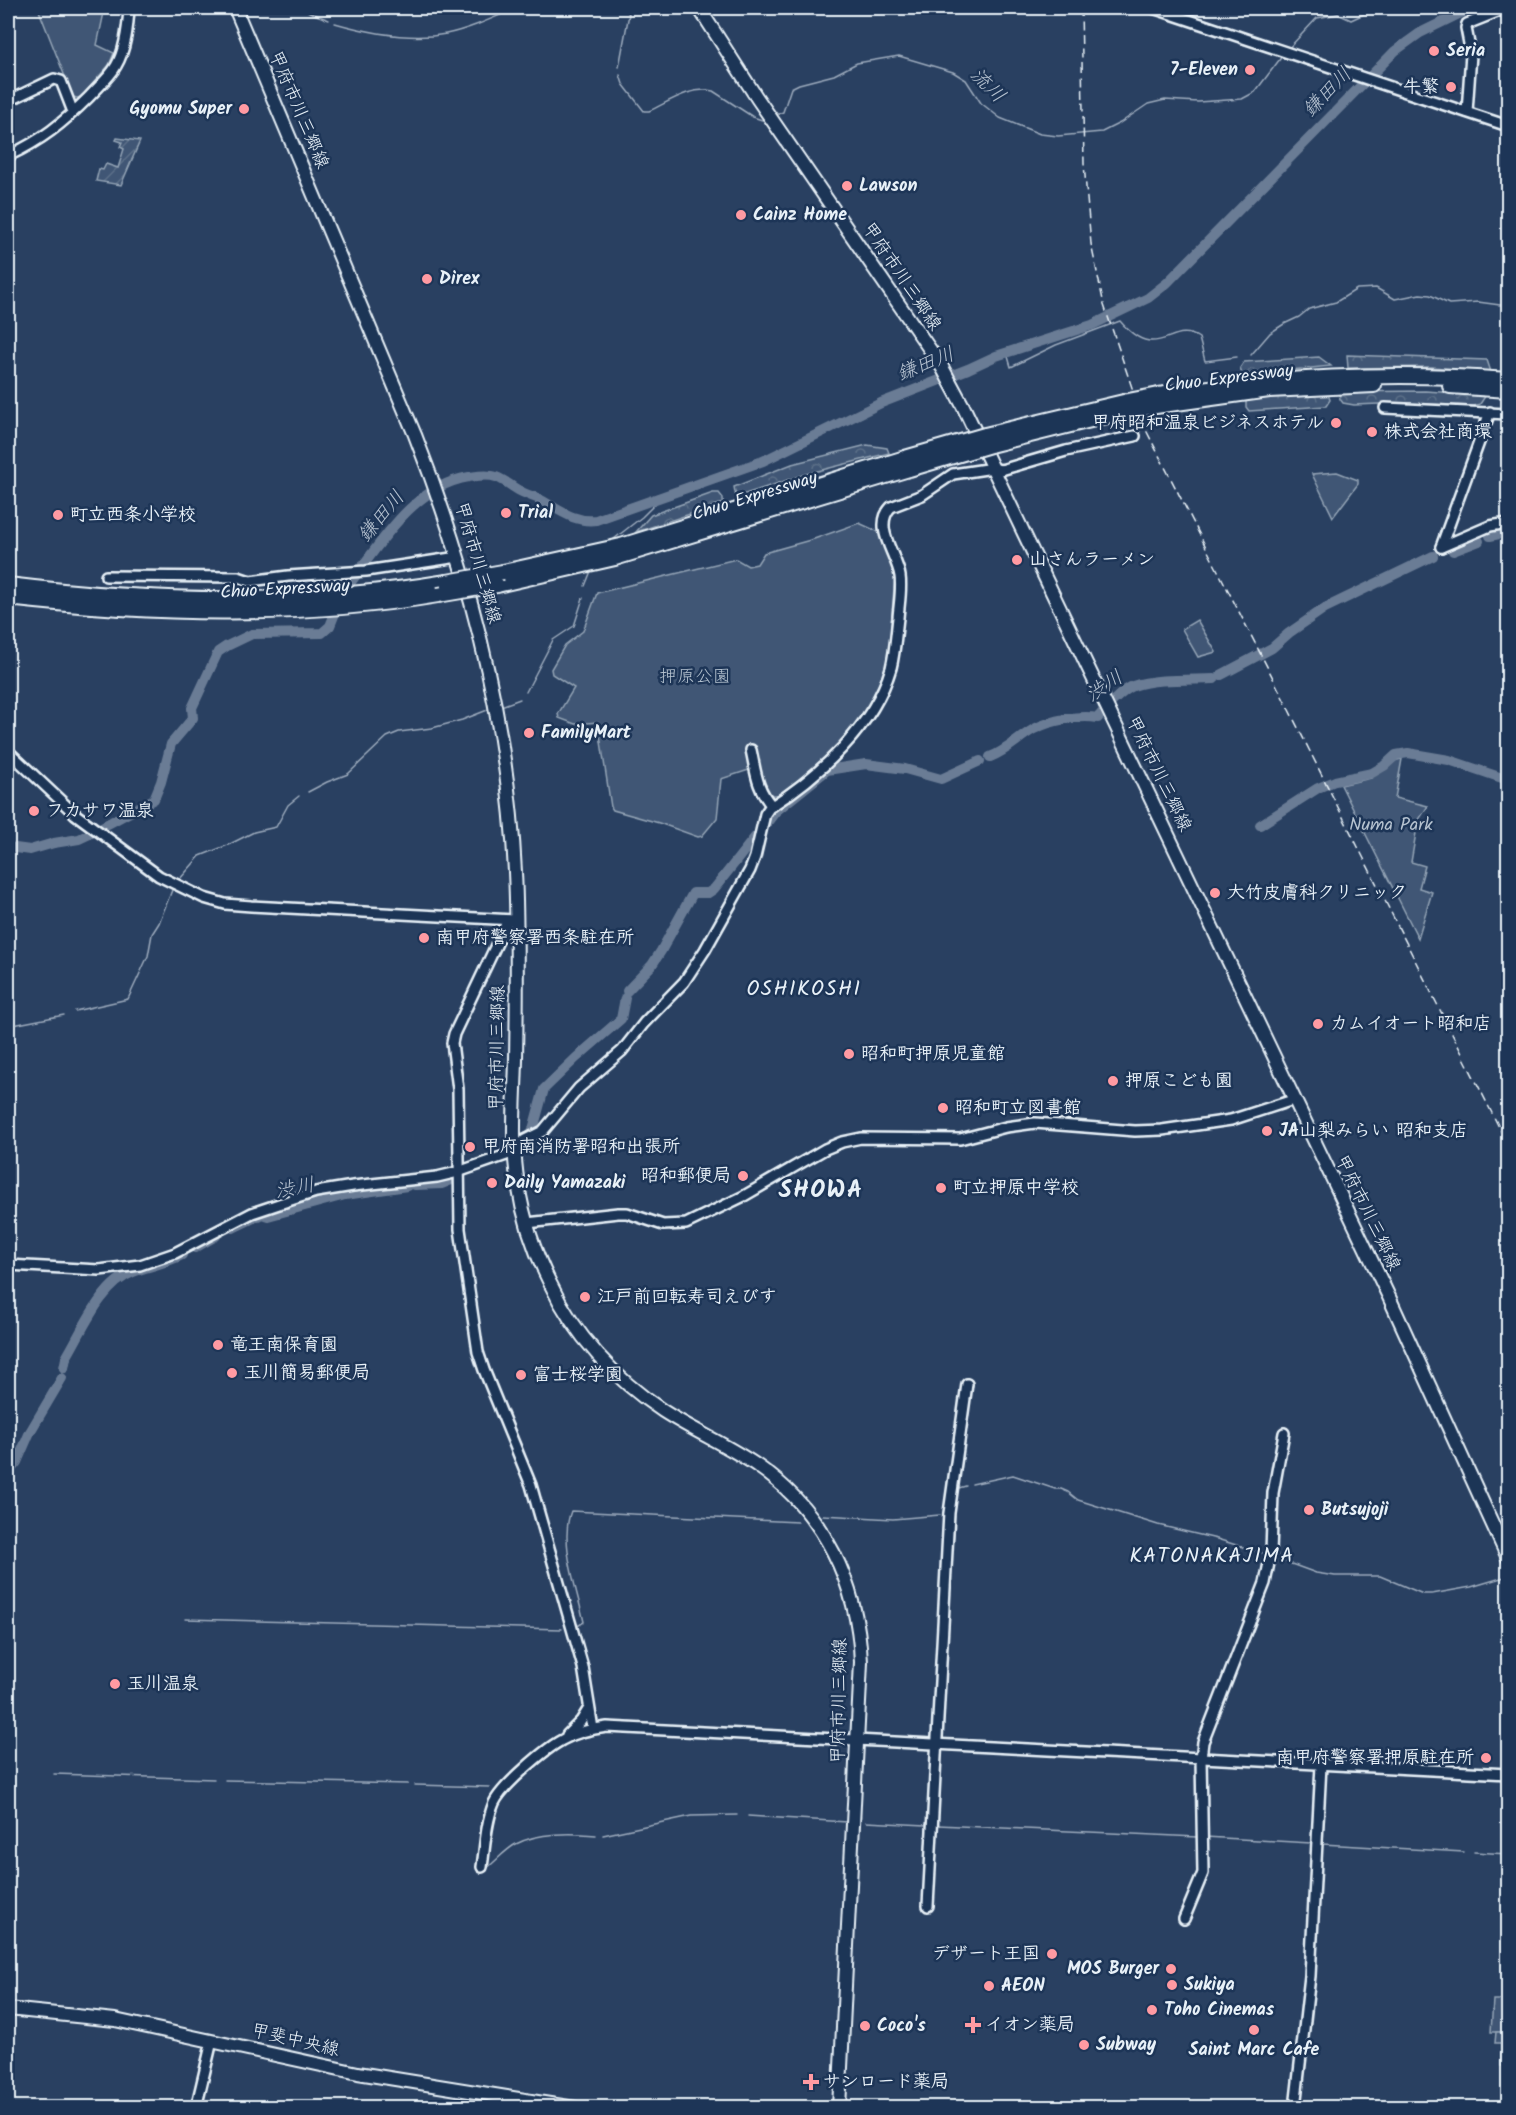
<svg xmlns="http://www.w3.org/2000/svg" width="1516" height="2115" font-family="Kalam,'Klee One',sans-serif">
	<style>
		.green { fill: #415774; stroke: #94a4b6; stroke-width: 1.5 }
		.forest { fill: url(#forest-crowns); stroke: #94a4b6; stroke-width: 1.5 }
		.garden { fill: url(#garden-furrows); stroke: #94a4b6; stroke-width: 1.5 }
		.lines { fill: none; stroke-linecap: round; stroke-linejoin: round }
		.stream { stroke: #9dabbd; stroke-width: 1.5 }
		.river { stroke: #6b7c95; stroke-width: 10 }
		.minor-casing { stroke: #e8f1f8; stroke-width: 14 }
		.major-casing { stroke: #e8f1f8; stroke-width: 16 }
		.highway-casing { stroke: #e8f1f8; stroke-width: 18 }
		.minor { stroke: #1d3557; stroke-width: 9 }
		.major { stroke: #1d3557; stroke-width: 12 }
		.highway { stroke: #1d3557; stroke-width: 14 }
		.rail { stroke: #e8f1f8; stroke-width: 1.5; stroke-dasharray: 9 4.5; stroke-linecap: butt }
		.highway-bridge-casing { stroke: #e8f1f8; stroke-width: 18; stroke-linecap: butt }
		.highway-bridge { stroke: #1d3557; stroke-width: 14 }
		.poi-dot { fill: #ff9aa2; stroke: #1d3557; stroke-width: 2 }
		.labels { text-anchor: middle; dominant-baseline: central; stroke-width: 5; stroke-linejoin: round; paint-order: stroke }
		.poi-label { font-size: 18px; font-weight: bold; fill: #e8f1f8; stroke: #1d3557; text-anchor: start }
		.street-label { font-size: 18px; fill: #e8f1f8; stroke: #1d3557 }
		.park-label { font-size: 18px; fill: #b6c3d0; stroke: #1d3557 }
		.water-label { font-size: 20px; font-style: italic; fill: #b6c2d0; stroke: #1d3557 }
		.quarter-label { font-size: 21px; letter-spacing: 1.5px; fill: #e8f1f8; stroke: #1d3557 }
		.district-label { font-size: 24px; font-weight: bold; letter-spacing: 1.5px; fill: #e8f1f8; stroke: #1d3557 }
	</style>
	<defs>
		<pattern id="forest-crowns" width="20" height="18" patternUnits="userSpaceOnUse" patternTransform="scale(1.5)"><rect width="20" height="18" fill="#415774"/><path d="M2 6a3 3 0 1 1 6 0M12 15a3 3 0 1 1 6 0" fill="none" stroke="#5c7089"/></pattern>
		<pattern id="garden-furrows" width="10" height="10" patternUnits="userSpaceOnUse" patternTransform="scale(1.5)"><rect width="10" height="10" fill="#415774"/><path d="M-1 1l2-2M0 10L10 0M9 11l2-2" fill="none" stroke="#5c7089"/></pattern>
	</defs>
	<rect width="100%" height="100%" fill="#294061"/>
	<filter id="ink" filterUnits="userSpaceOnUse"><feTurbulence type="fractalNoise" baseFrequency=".0167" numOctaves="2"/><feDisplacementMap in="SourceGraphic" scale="12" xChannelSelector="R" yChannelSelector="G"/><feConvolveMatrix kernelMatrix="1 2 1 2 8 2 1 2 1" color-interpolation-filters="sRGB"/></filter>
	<g filter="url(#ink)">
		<g class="green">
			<path d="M38 8H105L97 45 114 53 109 65 81 97 77 98 73 97Z"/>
			<path d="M1337 472 1358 480V484L1333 517 1312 474Z"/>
			<path d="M859 523 879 532 895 575 889 652 885 672 861 719 840 744 781 795H766L758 767 721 779 717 818 702 836 698 837 659 823 613 810 611 807 598 722 575 724 559 718 558 714 574 688 552 674 551 669 565 645 583 631 597 593 736 559 748 566 757 564 764 553 814 539Z"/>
			<path d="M1197 620 1216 652 1198 657 1182 629Z"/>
			<path d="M1402 759 1395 798 1428 806 1418 821 1411 862 1425 866 1419 888 1432 892 1418 938 1341 785 1371 778 1397 760Z"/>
			<path d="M1493 2000H1508V2032H1491Z"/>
		</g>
		<g class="forest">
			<path d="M1347 355 1487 360 1491 372 1432 367 1348 368Z"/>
			<path d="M1319 357 1331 366 1242 375 1240 368 1244 362Z"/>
			<path d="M1425 391 1486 395 1480 404 1473 406 1405 403 1354 405 1343 403 1340 399 1339 392Z"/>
			<path d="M1328 394 1330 400 1326 406 1249 411 1246 407V398Z"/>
			<path d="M867 445 887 448 889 453 806 474 736 497 734 487 792 464Z"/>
			<path d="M713 493H719L723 498V503L636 532 651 515Z"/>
			<path d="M1496 2032H1508V2066H1501V2043H1495Z"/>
		</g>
		<path class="garden" d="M117 138 140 141 121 185 96 181 99 169 103 170 106 164 118 168 124 149 120 147 122 142 116 140Z"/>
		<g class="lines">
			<g class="stream">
				<path d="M303 8 309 12 329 20"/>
				<path d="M335 23C370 33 410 41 446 34 470 29 493 18 516 8"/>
				<path d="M1288 49 1317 18 1338 14 1351 20 1377 8"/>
				<path d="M619 67 629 14 626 9 621 8"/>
				<path d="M620 75 623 84 644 111H649C669 102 690 86 713 91L753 117 762 120 766 119"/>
				<path d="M776 115 783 112 791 88 799 84 834 75 857 63 899 56 953 72 966 80 981 103 1000 118 1040 134 1058 136 1102 132 1120 123 1148 104 1165 100 1198 102 1242 99 1255 92 1283 55"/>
				<path d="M1007 353 1011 367 1056 345 1120 321C1158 366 1171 319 1199 338L1205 361 1237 357"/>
				<path d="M1251 355 1270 333 1284 324 1299 317 1309 309 1336 302 1357 289 1376 288 1395 299 1420 294 1430 295 1449 304 1478 302 1500 305 1508 304"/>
				<path d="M610 542 642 517 660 499"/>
				<path d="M585 586 591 571"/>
				<path d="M526 692 553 640 574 626 583 598"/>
				<path d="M501 706 520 699"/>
				<path d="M308 792 327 782 348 774 387 737 399 732 432 728 462 720 490 709"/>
				<path d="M179 880 200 856 228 845 254 832 276 827 288 805 299 796"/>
				<path d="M75 1011 128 999 148 956 152 934 159 923 172 890"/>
				<path d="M8 1026 64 1015"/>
				<path d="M972 1484 1013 1475 1055 1489H1061L1068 1492 1078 1500 1158 1525 1217 1539 1265 1554"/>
				<path d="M955 1489 966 1486"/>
				<path d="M823 1515 893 1519 940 1515"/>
				<path d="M1275 1558 1316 1573 1335 1576H1380L1423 1594H1432L1471 1587 1508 1576"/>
				<path d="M185 1619 562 1629"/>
				<path d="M576 1627 584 1622C577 1590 559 1542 571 1511L798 1522"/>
				<path d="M54 1774 214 1779"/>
				<path d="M225 1780 408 1784"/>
				<path d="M415 1785 490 1787"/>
				<path d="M748 1816 848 1822"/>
				<path d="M866 1822 926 1825"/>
				<path d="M938 1825 1197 1837"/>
				<path d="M603 1835 691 1816 737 1815"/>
				<path d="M1205 1837 1311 1843"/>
				<path d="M1322 1844 1464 1852"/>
				<path d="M1474 1852 1508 1854"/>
				<path d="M486 1869C496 1861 505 1850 516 1844 539 1832 571 1833 596 1835"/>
			</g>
			<g class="river">
				<path d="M1490 536 1508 532"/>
				<path d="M1453 551 1479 541"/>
				<path d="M348 586C380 544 413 486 469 477 477 476 488 474 496 477 505 480 512 487 520 491 525 494 532 496 537 498 557 508 573 523 596 520L763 461 881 403 968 369 996 356 1092 325 1148 298 1167 283 1395 51 1420 33 1471 8"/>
				<path d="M1221 675 1272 648 1289 633 1325 608 1433 556"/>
				<path d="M990 757C1008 750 1018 738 1034 729 1052 720 1078 715 1098 718 1104 709 1123 690 1133 686 1155 678 1191 680 1214 679"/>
				<path d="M1260 825 1318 788 1335 781 1372 773 1384 766 1396 755 1408 753 1449 760 1508 780"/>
				<path d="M102 827 154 799 161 782 171 744 193 718 192 708 218 652 227 646 252 634 322 633 330 626 334 616"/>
				<path d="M763 828 776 811 827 770 866 764 905 769 941 779 980 761"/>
				<path d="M8 847 30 850 54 843 79 839 94 832"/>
				<path d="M627 991 652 965 661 951 693 893H708L714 889 755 837"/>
				<path d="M532 1133 544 1089 576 1058 621 1019 625 998"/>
				<path d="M415 1185 442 1184 454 1179"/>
				<path d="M233 1228 262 1214 268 1216 345 1195 407 1186"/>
				<path d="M195 1248 216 1236"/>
				<path d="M64 1368 66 1358C83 1330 101 1284 133 1272 150 1266 166 1263 182 1255"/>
				<path d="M8 1473 17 1462 30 1432 62 1378"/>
			</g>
			<g class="minor-casing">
				<g id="minor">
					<path d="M1153 8 1508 126"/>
					<path d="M8 101 54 79 61 81 73 112"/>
					<path d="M1467 112 1471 54 1466 28 1467 24 1507 8"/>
					<path d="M8 156C42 140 62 124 89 97 98 87 110 77 116 66 126 49 128 26 129 8"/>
					<path d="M1385 408 1508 414"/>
					<path d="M1441 547 1490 412"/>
					<path d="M1441 547 1490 526 1508 523"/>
					<path d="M106 576 238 577 250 581 288 576 366 571 458 557"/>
					<path d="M751 750C756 772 756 788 772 806"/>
					<path d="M8 751 75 814 159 876 204 898 225 904 251 906 514 920"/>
					<path d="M508 920 454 1034 452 1043 458 1089 460 1229 478 1352 484 1370 531 1485 583 1667 593 1729"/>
					<path d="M527 1223 618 1213H627L663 1225 686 1224 744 1196 825 1149 842 1142 861 1138 960 1139 1006 1127 1035 1123 1135 1131 1162 1130 1231 1120 1293 1100"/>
					<path d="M8 1265 99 1270 140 1265 175 1253 252 1213 294 1199 316 1192 353 1186 437 1177 458 1172 515 1152 525 1140 543 1131 579 1088 622 1051 644 1023 684 982 705 950 750 870 755 857 765 814 769 808C819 776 874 726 891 668 895 652 896 634 898 618 899 604 902 589 900 576 897 555 872 527 891 507L922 495 953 474 993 468 1001 470 1066 451 1135 436"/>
					<path d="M567 1735 581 1721 589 1708"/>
					<path d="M482 1867C485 1846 486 1822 494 1803 502 1786 545 1749 562 1740 576 1732 591 1729 607 1727L1508 1774"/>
					<path d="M928 1906 949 1513 967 1384"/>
					<path d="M1184 1919 1203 1873 1201 1758 1203 1742 1265 1583 1271 1553 1273 1493 1284 1433"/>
					<path d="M196 2108 212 2041"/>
					<path d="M1295 2108 1310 1976 1321 1765"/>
				</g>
			</g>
			<g class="major-casing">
				<g id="major">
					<path d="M235 8 415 435C470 575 508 722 515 872 518 935 517 997 516 1060 515 1101 511 1144 518 1184 523 1218 535 1253 550 1283 574 1335 616 1380 663 1411 694 1431 729 1446 759 1467 824 1512 858 1584 861 1662L839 2108"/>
					<path d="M699 8 757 98 942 367 963 406 1389 1297 1508 1558"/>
					<path d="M8 2009 115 2020 358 2073 575 2108"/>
				</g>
			</g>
			<g class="highway-casing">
				<g id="highway">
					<path d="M1450 386 1508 390"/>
					<path d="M1159 395C1275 377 1391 371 1508 380"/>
					<path d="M1162 405 1269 390 1374 385"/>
					<path d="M985 435 1128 401"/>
					<path d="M990 445 1131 410"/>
					<path d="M503 572 621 546 905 458"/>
					<path d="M8 585C154 603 302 606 447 582"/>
					<path d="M497 585 615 558 909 469"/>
					<path d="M8 598C150 614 297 619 438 595"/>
				</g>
			</g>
			<use href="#minor" class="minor"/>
			<use href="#major" class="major"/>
			<use href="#highway" class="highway"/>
			<path class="rail" d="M1081 8 1084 164 1091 244 1104 305 1147 432 1278 688 1508 1145"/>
			<g class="highway-bridge-casing">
				<g id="highway-bridge">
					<path d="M1128 401 1159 395"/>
					<path d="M1131 410 1162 405"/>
					<path d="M905 458 985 435"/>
					<path d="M909 469 990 445"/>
					<path d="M447 582 503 572"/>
					<path d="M438 595 497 585"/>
				</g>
			</g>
			<use href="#highway-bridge" class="highway-bridge"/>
		</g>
	</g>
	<g class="poi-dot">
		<circle cx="1434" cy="51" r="6"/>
		<circle cx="1250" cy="70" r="6"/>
		<circle cx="1451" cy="87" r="6"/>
		<circle cx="244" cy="109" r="6"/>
		<circle cx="847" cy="186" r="6"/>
		<circle cx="741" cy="215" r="6"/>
		<circle cx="427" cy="279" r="6"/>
		<circle cx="1336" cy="423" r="6"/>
		<circle cx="1372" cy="432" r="6"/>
		<circle cx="506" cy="513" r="6"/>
		<circle cx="58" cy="515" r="6"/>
		<circle cx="1017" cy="560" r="6"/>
		<circle cx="529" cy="733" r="6"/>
		<circle cx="34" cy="811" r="6"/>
		<circle cx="1215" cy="893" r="6"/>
		<circle cx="424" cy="938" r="6"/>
		<circle cx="1318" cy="1024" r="6"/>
		<circle cx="849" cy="1054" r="6"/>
		<circle cx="1113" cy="1081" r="6"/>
		<circle cx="943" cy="1108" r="6"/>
		<circle cx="1267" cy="1131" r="6"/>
		<circle cx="470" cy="1147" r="6"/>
		<circle cx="743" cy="1176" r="6"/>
		<circle cx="492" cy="1183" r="6"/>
		<circle cx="941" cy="1188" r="6"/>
		<circle cx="585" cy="1297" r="6"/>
		<circle cx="218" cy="1345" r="6"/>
		<circle cx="232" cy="1373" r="6"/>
		<circle cx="521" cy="1375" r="6"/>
		<circle cx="1309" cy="1510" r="6"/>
		<circle cx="115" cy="1684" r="6"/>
		<circle cx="1486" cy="1758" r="6"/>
		<circle cx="1052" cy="1954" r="6"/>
		<circle cx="1171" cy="1969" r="6"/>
		<circle cx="1172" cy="1985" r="6"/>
		<circle cx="989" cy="1986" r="6"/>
		<circle cx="1152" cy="2010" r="6"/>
		<path d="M970 2016h6v6h6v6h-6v6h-6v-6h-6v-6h6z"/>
		<circle cx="865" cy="2026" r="6"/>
		<circle cx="1254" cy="2030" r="6"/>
		<circle cx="1084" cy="2045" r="6"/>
		<path d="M808 2073h6v6h6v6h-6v6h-6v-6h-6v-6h6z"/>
	</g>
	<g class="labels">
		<g class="poi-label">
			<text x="1446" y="51">Seria</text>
			<text x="1238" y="70" text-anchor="end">7-Eleven</text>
			<text x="1439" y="87" text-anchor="end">牛繁</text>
			<text x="232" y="109" text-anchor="end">Gyomu Super</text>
			<text x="859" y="186">Lawson</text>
			<text x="753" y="215">Cainz Home</text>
			<text x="439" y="279">Direx</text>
			<text x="1324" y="423" text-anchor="end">甲府昭和温泉ビジネスホテル</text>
			<text x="1384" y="432">株式会社商環</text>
			<text x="518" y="513">Trial</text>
			<text x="70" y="515">町立西条小学校</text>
			<text x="1029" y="560">山さんラーメン</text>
			<text x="541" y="733">FamilyMart</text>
			<text x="46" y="811">フカサワ温泉</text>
			<text x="1227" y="893">大竹皮膚科クリニック</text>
			<text x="436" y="938">南甲府警察署西条駐在所</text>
			<text x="1330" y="1024">カムイオート昭和店</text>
			<text x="861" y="1054">昭和町押原児童館</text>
			<text x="1125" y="1081">押原こども園</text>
			<text x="955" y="1108">昭和町立図書館</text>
			<text x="1279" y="1131">JA山梨みらい 昭和支店</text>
			<text x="482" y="1147">甲府南消防署昭和出張所</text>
			<text x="731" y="1176" text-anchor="end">昭和郵便局</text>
			<text x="504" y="1183">Daily Yamazaki</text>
			<text x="953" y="1188">町立押原中学校</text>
			<text x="597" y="1297">江戸前回転寿司えびす</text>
			<text x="230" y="1345">竜王南保育園</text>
			<text x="244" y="1373">玉川簡易郵便局</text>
			<text x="533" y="1375">富士桜学園</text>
			<text x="1321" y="1510">Butsujoji</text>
			<text x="127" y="1684">玉川温泉</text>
			<text x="1474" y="1758" text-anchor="end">南甲府警察署押原駐在所</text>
			<text x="1040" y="1954" text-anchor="end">デザート王国</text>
			<text x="1159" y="1969" text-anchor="end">MOS Burger</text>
			<text x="1184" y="1985">Sukiya</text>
			<text x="1001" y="1986">AEON</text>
			<text x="1164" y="2010">Toho Cinemas</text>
			<text x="985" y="2025">イオン薬局</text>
			<text x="877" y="2026">Coco's</text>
			<text x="1096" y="2045">Subway</text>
			<text x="1254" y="2050" text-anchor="middle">Saint Marc Cafe</text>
			<text x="823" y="2082">サンロード薬局</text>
		</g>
		<g class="street-label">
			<text transform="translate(298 110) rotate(67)">甲府市川三郷線</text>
			<text transform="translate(901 277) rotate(56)">甲府市川三郷線</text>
			<text transform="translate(1229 379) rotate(-7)">Chuo Expressway</text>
			<text transform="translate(755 497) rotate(-17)">Chuo Expressway</text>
			<text transform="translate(477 563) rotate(74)">甲府市川三郷線</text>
			<text transform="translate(285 590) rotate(-3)">Chuo Expressway</text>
			<text transform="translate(1158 774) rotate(64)">甲府市川三郷線</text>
			<text transform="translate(498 1048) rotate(-89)">甲府市川三郷線</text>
			<text transform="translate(1367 1213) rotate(64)">甲府市川三郷線</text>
			<text transform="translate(840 1701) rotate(-89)">甲府市川三郷線</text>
			<text transform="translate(295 2041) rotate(13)">甲斐中央線</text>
		</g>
		<g class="park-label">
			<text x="695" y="677">押原公園</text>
			<text x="1391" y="825">Numa Park</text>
		</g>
		<g class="water-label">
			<text transform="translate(987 86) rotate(45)">流川</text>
			<text transform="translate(1328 93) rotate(-46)">鎌田川</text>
			<text transform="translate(926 365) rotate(-22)">鎌田川</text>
			<text transform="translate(382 517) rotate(-50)">鎌田川</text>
			<text transform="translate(1105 687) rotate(-34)">渋川</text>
			<text transform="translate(295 1189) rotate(-11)">渋川</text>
		</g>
		<g class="quarter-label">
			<text x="804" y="989">OSHIKOSHI</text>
			<text x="1212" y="1556">KATONAKAJIMA</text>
		</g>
		<g class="district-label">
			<text x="821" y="1190">SHOWA</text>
		</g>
	</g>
	<rect width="1516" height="2115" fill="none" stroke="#1d3557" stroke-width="30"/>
	<rect x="15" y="15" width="1486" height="2085" fill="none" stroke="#e8f1f8" stroke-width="2" filter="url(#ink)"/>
</svg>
